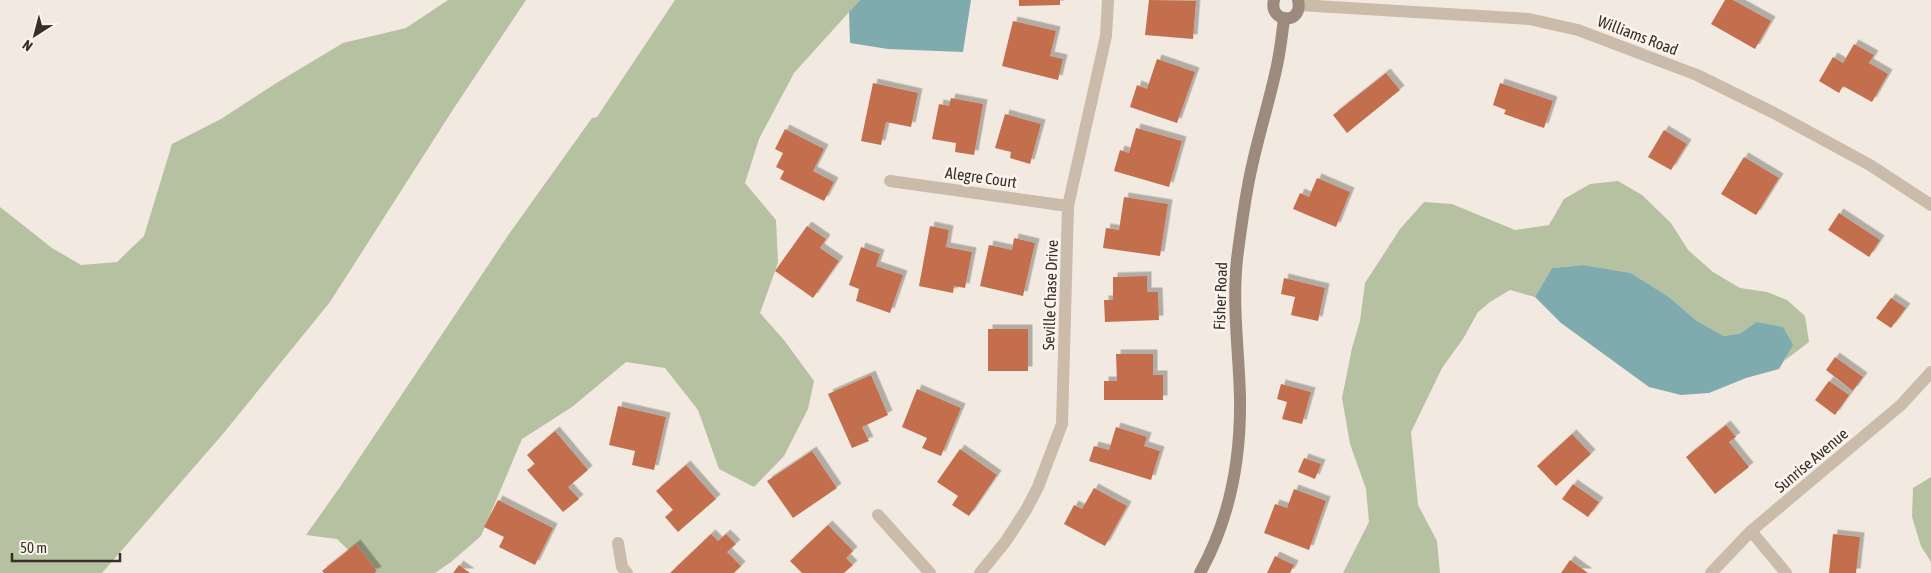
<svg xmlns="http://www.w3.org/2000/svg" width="1931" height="573" font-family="'Asap Condensed',sans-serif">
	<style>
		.green { fill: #b5c1a0 }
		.water { fill: #7fabaf }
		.building { fill: #c36e4e; filter: url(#shadow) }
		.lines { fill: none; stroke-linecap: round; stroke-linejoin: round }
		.street { stroke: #cbbbab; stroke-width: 12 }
		.secondary { stroke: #9e8a7d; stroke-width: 12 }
		.labels { text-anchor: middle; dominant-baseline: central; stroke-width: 5; stroke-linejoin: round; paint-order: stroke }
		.street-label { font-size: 16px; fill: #392f2a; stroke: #faf4ec }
	</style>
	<defs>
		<filter id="shadow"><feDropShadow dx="4.5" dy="-4.5" stdDeviation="0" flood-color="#0004"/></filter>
	</defs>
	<rect width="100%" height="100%" fill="#f2eae0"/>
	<g class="green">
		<path d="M448 0H526L454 108 330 302 222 435 102 573H0V207L52 248 81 265 117 262 144 236 172 144 221 119 278 82 343 43 406 28Z"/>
		<path d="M675 0H860L794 73 759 139 745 183 776 220 778 263 760 313 784 340 814 381 808 409 784 456 754 487 719 469 698 410 665 368 626 362 572 407 522 439 481 536 451 562 435 573H372L337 539 306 535 340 487 509 234 592 118 597 117Z"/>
		<path d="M1618 181 1642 195 1671 223 1688 250 1713 272 1740 288 1767 292 1787 300 1805 316 1809 342 1784 361 1792 345 1756 322 1741 333 1724 336 1697 321 1669 297 1631 273 1584 265 1552 268 1535 297 1510 290 1490 302 1478 312 1463 339 1442 368 1411 432 1418 505 1437 541 1440 573H1343L1369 522 1366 489 1350 444 1342 398 1352 348 1360 321 1365 283 1400 229 1424 202 1452 204 1515 230 1549 225 1564 199 1590 184Z"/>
		<path d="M1931 477V562L1921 546 1912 517 1913 488Z"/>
	</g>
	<g class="water">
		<path d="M860 0H971L963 52 888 49 850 43 849 12Z"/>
		<path d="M1584 265 1631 273 1669 297 1697 321 1724 336 1741 333 1756 322 1783 327 1793 345 1779 369 1746 378 1709 393 1681 395 1649 387 1561 323 1535 297 1552 268Z"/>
	</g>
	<g class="building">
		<path d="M1019 0H1060V5L1019 6Z"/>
		<path d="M1149 0 1196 1 1193 39 1145 35Z"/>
		<path d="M1725 0H1733L1771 21 1755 49 1711 24Z"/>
		<path d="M1013 21 1056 31 1050 56 1063 59 1058 80 1002 66Z"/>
		<path d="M1854 44 1874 55 1869 63 1888 74 1872 102 1843 86 1839 93 1819 81 1833 57 1843 63Z"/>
		<path d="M1157 59 1195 72 1177 123 1130 107 1137 85 1147 89Z"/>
		<path d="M1386 73 1400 90 1347 133 1333 115Z"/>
		<path d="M873 83 918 93 911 127 886 122 881 145 861 141Z"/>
		<path d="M1500 83 1553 101 1544 128 1504 114 1506 110 1493 105Z"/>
		<path d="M951 98 983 104 974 155 955 152 956 143 932 139 939 104 949 106Z"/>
		<path d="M1005 114 1041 124 1030 164 1010 158 1011 152 995 148Z"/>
		<path d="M1136 128 1182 141 1169 187 1114 171 1120 150 1129 153Z"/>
		<path d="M785 129 824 149 813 171 834 182 824 201 780 179 784 171 776 167 783 153 775 149Z"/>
		<path d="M1664 130 1687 144 1671 170 1648 157Z"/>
		<path d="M1744 157 1779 178 1756 215 1721 194Z"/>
		<path d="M1317 178 1350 192 1336 227 1293 209 1300 193 1309 197Z"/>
		<path d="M1124 197 1168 204 1160 256 1103 248 1106 228 1119 230Z"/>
		<path d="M1839 213 1880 240 1869 257 1828 230Z"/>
		<path d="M807 226 826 239 820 248 839 261 813 298 775 271Z"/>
		<path d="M930 226 949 230 946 247 972 252 965 288 954 286 953 293 919 286Z"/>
		<path d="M1014 238 1035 243 1023 296 980 286 989 245 1012 250Z"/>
		<path d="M861 247 880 254 876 266 903 275 890 313 856 301 859 289 849 285Z"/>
		<path d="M1147 276V292H1158L1159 320 1105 322 1104 300H1113V277Z"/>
		<path d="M1284 278 1325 288 1318 321 1291 315 1295 297 1281 294Z"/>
		<path d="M1891 298 1906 308 1891 328 1876 318Z"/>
		<rect x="988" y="329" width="40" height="42"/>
		<path d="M1116 354H1153V375H1163V400H1104V381H1117Z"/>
		<path d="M1835 357 1863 377 1853 391 1826 370Z"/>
		<path d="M871 375 888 415 862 427 869 441 852 448 828 394Z"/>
		<path d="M1829 381 1849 395 1835 415 1815 400Z"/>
		<path d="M1281 384 1311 392 1302 424 1282 419 1287 402 1277 399Z"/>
		<path d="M917 389 961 408 941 456 922 448 927 438 902 427Z"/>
		<path d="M618 406 666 417 654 470 632 465 635 451 609 445Z"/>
		<path d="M1726 425 1736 437 1729 442 1749 467 1715 494 1686 457Z"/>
		<path d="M1116 427 1147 437 1144 446 1160 451 1151 480 1089 461 1094 446 1109 450Z"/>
		<path d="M555 431 588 470 568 487 579 499 563 512 527 470 535 464 527 455Z"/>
		<path d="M1572 434 1591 454 1556 486 1537 466Z"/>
		<path d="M960 449 997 475 969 516 952 505 958 496 937 482Z"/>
		<path d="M812 451 837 488 793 518 767 481Z"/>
		<path d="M1304 458 1321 464 1315 479 1298 472Z"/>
		<path d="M686 465 716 499 678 532 665 517 673 510 656 491Z"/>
		<path d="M1573 484 1599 502 1588 517 1562 499Z"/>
		<path d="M1094 488 1127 506 1105 546 1064 524 1074 505 1082 509Z"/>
		<path d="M1294 489 1326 501 1309 550 1264 533 1275 504 1287 508Z"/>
		<path d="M498 500 553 528 535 565 499 547 504 537 484 527Z"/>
		<path d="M828 525 853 551 846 558 853 565 844 573H802L790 561Z"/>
		<path d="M711 534 718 541 726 534 736 544 727 552 741 566 734 573H670Z"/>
		<path d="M1833 534 1860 537 1856 573H1829Z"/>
		<path d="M356 544 377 571 374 573H324L322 571Z"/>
		<path d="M1275 556 1294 565 1290 573H1267Z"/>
		<path d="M1570 560 1588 573H1561Z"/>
		<path d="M459 565 470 573H453Z"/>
	</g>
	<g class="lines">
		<g class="street">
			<path d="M1299 5 1529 19 1578 30 1697 75 1774 113 1870 165 1931 205"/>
			<path d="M890 181 1068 206"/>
			<path d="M878 515 930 573"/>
			<path d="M1751 531 1786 573"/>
			<path d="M618 543 622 567 627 573"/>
			<path d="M980 573 1006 541 1026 510 1038 487 1062 424 1068 206 1106 36 1108 0"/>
			<path d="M1711 573 1751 531 1901 405 1931 372"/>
		</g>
		<g class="secondary">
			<path d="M1274 0C1268 23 1304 26 1298 0"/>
			<path d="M1200 573C1230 519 1241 459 1240 398 1239 352 1232 306 1237 259 1241 228 1245 196 1252 166 1259 134 1269 102 1276 70 1280 53 1282 36 1284 18"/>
		</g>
	</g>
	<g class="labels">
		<g class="street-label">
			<text transform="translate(1638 35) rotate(21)">Williams Road</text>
			<text transform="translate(981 177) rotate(8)">Alegre Court</text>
			<text transform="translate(1050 295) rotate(-88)">Seville Chase Drive</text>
			<text transform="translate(1220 296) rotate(-88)">Fisher Road</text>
			<text transform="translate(1811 460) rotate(-40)">Sunrise Avenue</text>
		</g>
	</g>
	<g transform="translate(35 35) rotate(216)" stroke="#faf4ec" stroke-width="4" paint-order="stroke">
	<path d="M0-4L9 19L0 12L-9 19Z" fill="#392f2a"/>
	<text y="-8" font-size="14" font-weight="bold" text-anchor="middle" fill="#392f2a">N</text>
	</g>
	<path d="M12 553v8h108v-8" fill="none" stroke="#392f2a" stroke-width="2.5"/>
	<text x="20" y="553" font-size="15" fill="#392f2a" stroke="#faf4ec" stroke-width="4" paint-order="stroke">50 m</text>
</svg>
